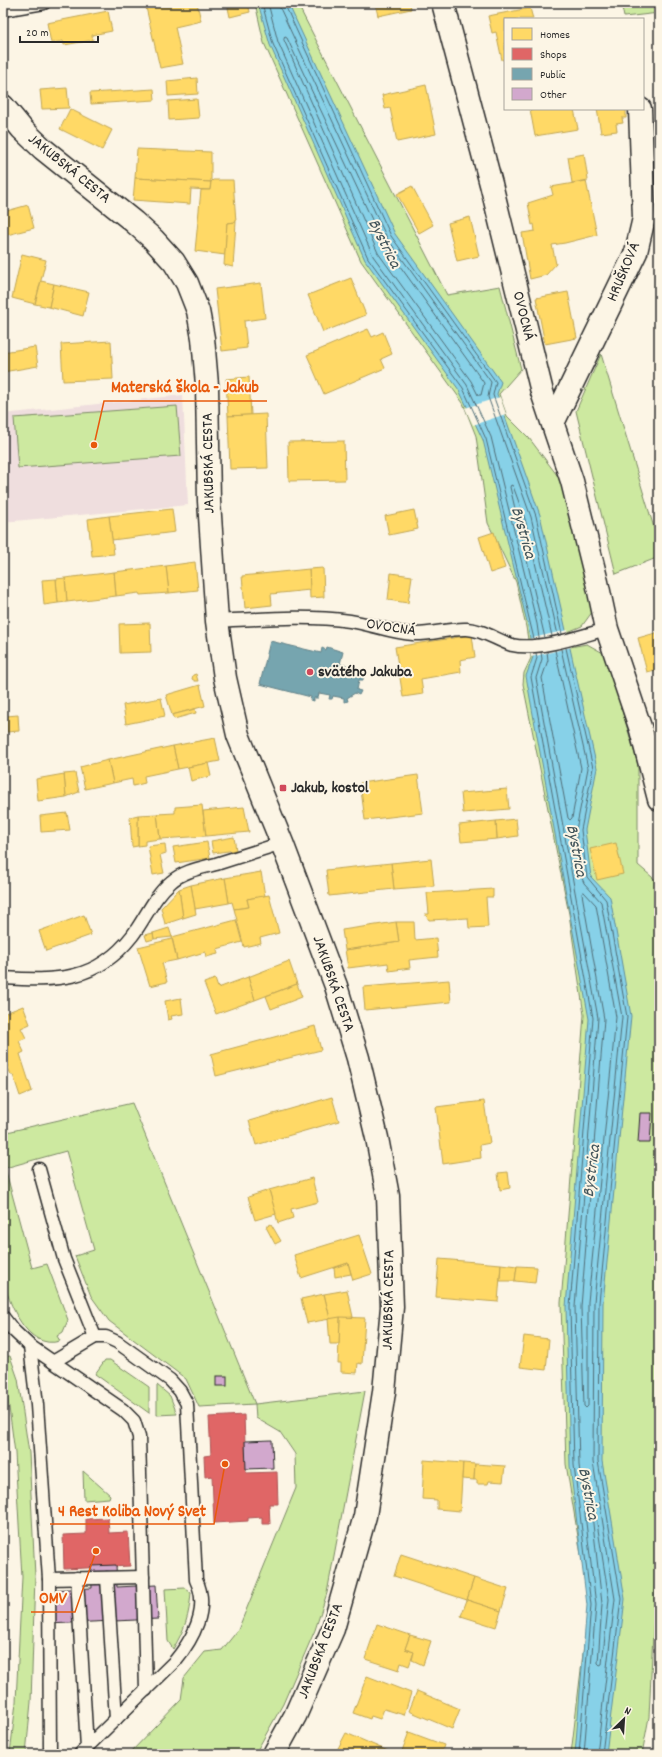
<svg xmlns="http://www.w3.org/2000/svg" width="662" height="1757" font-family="Dekko,sans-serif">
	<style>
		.built { fill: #efdede }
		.green { fill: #cde9a0; stroke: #7c8a66 }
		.water { fill: #87d1e8; stroke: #628f9c }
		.pier { fill: #fcf5e5 }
		.homes { fill: #ffd966; stroke: #bfa554 }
		.shops { fill: #e06666; stroke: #aa5454 }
		.public { fill: #76a5af; stroke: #608087 }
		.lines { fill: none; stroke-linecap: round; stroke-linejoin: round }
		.shore { stroke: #506d77; stroke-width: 1 }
		.building { fill: #d2a8cd; stroke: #2b2b2b }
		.service-casing { stroke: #2b2b2b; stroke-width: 15 }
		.minor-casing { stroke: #2b2b2b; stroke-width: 25 }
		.service { stroke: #fcf5e5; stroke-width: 12 }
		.minor { stroke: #fcf5e5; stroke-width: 22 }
		.poi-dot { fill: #d1495b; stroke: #fcf5e5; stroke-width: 1.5 }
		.labels { text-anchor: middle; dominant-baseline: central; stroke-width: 4; stroke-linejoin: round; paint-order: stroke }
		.street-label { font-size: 16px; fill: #2b2b2b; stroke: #fcf5e5 }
		.poi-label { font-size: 16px; font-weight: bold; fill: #2b2b2b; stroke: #fcf5e5; text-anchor: start }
		.water-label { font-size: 17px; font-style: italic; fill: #42545a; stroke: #fcf5e5 }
		.leader { fill: none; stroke: #e8590c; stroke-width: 1.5 }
		.callout-dot { fill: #e8590c; stroke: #fcf5e5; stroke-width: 1.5 }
		.callout-label { font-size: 17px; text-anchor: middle; font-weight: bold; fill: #e8590c; stroke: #fcf5e5; stroke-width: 4; stroke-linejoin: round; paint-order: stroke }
	</style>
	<rect width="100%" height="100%" fill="#fcf5e5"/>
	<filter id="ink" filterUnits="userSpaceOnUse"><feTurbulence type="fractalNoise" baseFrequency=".025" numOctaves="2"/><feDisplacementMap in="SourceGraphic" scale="8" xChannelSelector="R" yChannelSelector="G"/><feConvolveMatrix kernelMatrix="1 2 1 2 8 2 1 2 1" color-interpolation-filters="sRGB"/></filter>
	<g filter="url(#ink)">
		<path class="built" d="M183 395 188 505 3 522V414Z"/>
		<g class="green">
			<path d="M255 3H297L447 295 500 286 521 369 499 394 507 416 529 438 563 483 595 608 582 626 563 634 564 648 587 644 605 654 638 764V865L659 883V1506L649 1717 642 1754H571L589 1603 566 1464 561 1303 584 1015 569 914 523 684 524 673 531 658 526 627 516 582 488 523 476 436 463 403 361 261 264 43Z"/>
			<path d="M621 3H659V13L624 17Z"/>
			<path d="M601 354 659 544V557L616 574 576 411Z"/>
			<path d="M177 406 181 456 18 468 14 418Z"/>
			<path d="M132 1103 255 1404 365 1391 327 1593 315 1630 283 1704 255 1754H129L181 1700 184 1678 205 1652 222 1650 238 1630 296 1488 295 1454 280 1432 256 1418 255 1404 199 1407 186 1379 109 1321 91 1296 75 1256 94 1250 66 1151 5 1168 32 1268 47 1264 68 1320 63 1332 57 1336 60 1341C27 1351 8 1303 3 1277V1133Z"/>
			<path d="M10 1356 18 1379 29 1453 35 1576 31 1702 26 1754H10L16 1702 22 1577 15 1453 3 1362V1357Z"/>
			<path d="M105 1360H110L149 1387V1413L95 1374Z"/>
			<path d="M157 1385 170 1396 177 1414 157 1415Z"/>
			<path d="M83 1471 110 1495 109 1498 84 1500Z"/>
			<path d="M185 1588 191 1593C189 1616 185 1629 173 1649L168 1641 165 1589Z"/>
		</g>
		<path class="water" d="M258 3H288L395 234 501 382 497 394 540 515 597 768 585 830 591 877 610 897 631 1016 603 1303 602 1461 625 1599 606 1754H575L587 1605 570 1466 566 1307 589 1019 526 676 533 657 528 626 483 440 459 390 365 260 270 45Z"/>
		<g class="pier">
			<path d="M500 397 506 414 473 425 465 408Z"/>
			<path d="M568 630 572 647 531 657 528 639Z"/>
		</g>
		<g class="homes">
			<path d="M145 3H197L201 21 175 27 183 64 160 68Z"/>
			<path d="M227 3H248L250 12 230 17Z"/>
			<path d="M375 3H410L411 9 378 16Z"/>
			<path d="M530 8 533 19H505V59L502 60 496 32 492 33 488 16Z"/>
			<path d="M108 11 112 31 92 35 93 40 64 45 63 41 51 43 47 23Z"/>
			<path d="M197 78 198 94 168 96 167 81Z"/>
			<path d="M426 85 436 134 397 142 390 108 385 109 382 95Z"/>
			<path d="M67 88 69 108 42 109 40 90Z"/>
			<path d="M154 89 155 100 91 104 90 93Z"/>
			<path d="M197 99 199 118 169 120 168 101Z"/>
			<path d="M70 109 112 130 102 150 60 129Z"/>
			<path d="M530 109H574L578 129 535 136Z"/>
			<path d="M597 109H626V118H622L623 123 616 124 617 131 601 133Z"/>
			<path d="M137 149 211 152V182L135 178Z"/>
			<path d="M584 154 588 180 572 183 568 157Z"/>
			<path d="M135 178 211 182 210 190 191 189 190 204 133 200Z"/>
			<path d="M213 180H233L236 222 227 223 225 255 195 251 201 190H210L211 182Z"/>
			<path d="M586 181 597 235 565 243 552 245 556 264 546 275 530 279 522 233 535 231 534 224 532 225 528 203 553 195 551 187Z"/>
			<path d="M412 186 433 225 419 233 397 194Z"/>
			<path d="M28 205 34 228 3 236V212Z"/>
			<path d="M470 217 479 256 457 261 448 223Z"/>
			<path d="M236 222 233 267 224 265 227 223Z"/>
			<path d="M22 254 46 260 35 304 12 298Z"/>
			<path d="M351 278 366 315 323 332 308 295Z"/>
			<path d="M41 281 54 284 49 307 35 304Z"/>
			<path d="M261 283 265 318 244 321 247 348 222 351 215 289Z"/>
			<path d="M54 284 89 292 83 316 49 307Z"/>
			<path d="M568 292 577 338 545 344 536 298Z"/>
			<path d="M657 310H659V332Z"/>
			<path d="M368 329 372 337 383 332 392 354 381 359 385 368 324 394 307 355Z"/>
			<path d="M111 341 113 379 63 381 61 344Z"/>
			<path d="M35 347 38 366 3 372V352Z"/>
			<path d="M249 377 251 415 228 416 226 379Z"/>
			<path d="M266 414 268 468 230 469 228 416Z"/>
			<path d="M344 441 345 480 289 481 288 442Z"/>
			<path d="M172 509 175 532 112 540 109 516Z"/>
			<path d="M414 510 418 529 389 535 385 516Z"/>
			<path d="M109 516 114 554 92 556 88 519Z"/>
			<path d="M494 532 505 568 490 573 479 537Z"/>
			<path d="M195 562 198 590 169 593 166 566Z"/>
			<path d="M166 566 169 593 140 595 139 593 116 596 114 572Z"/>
			<path d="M323 568 324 597 310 598 309 569Z"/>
			<path d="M309 569 310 590 271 594 272 605 245 608 242 576Z"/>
			<path d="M114 572 116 596 67 602 65 578Z"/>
			<path d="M391 573 412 576 408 603 388 600Z"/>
			<path d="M65 578 67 602 58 603 56 579Z"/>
			<path d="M56 579 58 603 44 605 42 580Z"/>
			<path d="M150 623 151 652 120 653 119 624Z"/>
			<path d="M659 632V669L647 672 638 638Z"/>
			<path d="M472 635 475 657 460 660 461 672 421 679 423 694 403 697 395 647Z"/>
			<path d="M196 674 198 681H195L192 679 193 675Z"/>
			<path d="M200 685 205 706 172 715 166 695Z"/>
			<path d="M161 698 165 716 126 724 123 705Z"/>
			<path d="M195 709 196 713 174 719 172 715Z"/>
			<path d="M18 715 19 731 7 732 6 716Z"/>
			<path d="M215 738 220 761 178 769 173 746Z"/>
			<path d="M173 746 178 769 144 776 145 783 133 786 132 779 113 783 108 760Z"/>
			<path d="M108 760 113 783 85 789 80 767Z"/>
			<path d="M208 763 211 776 191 781 188 767Z"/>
			<path d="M75 773 79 792 66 797 64 774Z"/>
			<path d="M64 774 66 797 38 801 36 779Z"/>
			<path d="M418 775 423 813 365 820 360 783Z"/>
			<path d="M507 789 509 809 463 813 461 793Z"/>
			<path d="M202 805 206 836 160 839 157 814 175 813V807Z"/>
			<path d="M244 807 249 832 206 836 203 811Z"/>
			<path d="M67 813 70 830 41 832 40 816Z"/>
			<path d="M157 814 160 839 145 841V845L138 846V815Z"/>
			<path d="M138 815V846L132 847 130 817Z"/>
			<path d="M516 819 518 836 497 839 496 821Z"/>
			<path d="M496 821 497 839 461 842 459 825Z"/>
			<path d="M234 837 236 850 213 853 211 841Z"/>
			<path d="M207 842 210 858 176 863 173 847Z"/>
			<path d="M616 843 623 874 597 880 590 849Z"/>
			<path d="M165 844 166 853 160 855 164 873 153 875 148 846Z"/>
			<path d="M431 859 434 886 394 889 391 863Z"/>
			<path d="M391 863 394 889 329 896 326 870Z"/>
			<path d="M261 872 265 896 247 899 249 907 234 909 232 902 229 903 225 878Z"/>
			<path d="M225 878 229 903 195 909 191 885Z"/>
			<path d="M191 885 196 914 183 918 179 889Z"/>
			<path d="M179 889 183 918 165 924 161 908Z"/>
			<path d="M493 889V897H486L488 927 469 928 468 918 429 920 425 914H429L427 893Z"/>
			<path d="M269 895 279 933 260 938 261 943 244 947 234 909 249 907 247 899Z"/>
			<path d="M84 915 91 935 46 951 39 931Z"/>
			<path d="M236 920 242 942 217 949 218 954 206 957 205 952 177 960 172 937Z"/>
			<path d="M396 922H414L415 940 436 938 438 957 409 960 410 968 389 971 388 963 348 968 345 950 399 942Z"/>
			<path d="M396 922 399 942 345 950 342 930Z"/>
			<path d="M169 928 172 937 154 939 153 933Z"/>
			<path d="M153 933 154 939 147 941 145 935Z"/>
			<path d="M172 939 177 960 162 963 167 982 150 986 138 947Z"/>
			<path d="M289 961 297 984 255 1000 248 977Z"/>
			<path d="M248 977 255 1000 216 1014 204 983 215 979 218 988Z"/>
			<path d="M449 980 451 1002 365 1010 363 987Z"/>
			<path d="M297 984 302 997 271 1009 266 996Z"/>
			<path d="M181 998 183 1014 171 1016 172 1019 168 1020 165 1001Z"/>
			<path d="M23 1006 30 1024 21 1028 26 1038 19 1041 24 1052 20 1054 32 1091 20 1096 13 1075H11L3 1054V1014Z"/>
			<path d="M315 1026 321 1050 216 1076 211 1054Z"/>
			<path d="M332 1097 339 1121 256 1145 249 1121Z"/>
			<path d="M484 1101 490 1143 480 1145 481 1158 443 1164 436 1107Z"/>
			<path d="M508 1172 510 1188 500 1190 498 1173Z"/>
			<path d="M312 1178 318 1202 291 1209 293 1218 278 1223 269 1190Z"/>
			<path d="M269 1190 276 1214 255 1220 248 1197Z"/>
			<path d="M271 1224 281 1241 275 1244 266 1227Z"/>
			<path d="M359 1235 372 1274 353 1280 348 1263 301 1278 294 1255Z"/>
			<path d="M439 1259 501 1264 498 1302 436 1297Z"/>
			<path d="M348 1263 351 1274 335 1277 334 1268Z"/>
			<path d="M501 1264 517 1266 515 1281H500Z"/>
			<path d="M517 1266 537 1267 535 1283 515 1281Z"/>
			<path d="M347 1290 353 1317 330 1319 324 1294Z"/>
			<path d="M324 1294 330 1319 307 1323 301 1299Z"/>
			<path d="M340 1317 365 1318 362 1364 358 1363 357 1373 341 1372V1363H338Z"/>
			<path d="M340 1317 339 1344H330L328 1319Z"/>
			<path d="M524 1336 549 1339 546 1370 520 1367Z"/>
			<path d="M424 1460 463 1463 460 1511 437 1509V1500L422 1499Z"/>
			<path d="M463 1463 475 1464 474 1480 462 1479Z"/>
			<path d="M475 1464 505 1466 503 1482 489 1481 488 1484H477V1480H474Z"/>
			<path d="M401 1554 474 1578 467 1600 394 1576Z"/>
			<path d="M474 1578 508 1589 501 1611 467 1600Z"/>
			<path d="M467 1600 501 1611 496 1627 461 1616Z"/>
			<path d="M377 1624 410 1635 405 1649 414 1652 409 1666 401 1663 399 1670 365 1659Z"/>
			<path d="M410 1635 431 1641 423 1665 412 1660 414 1652 405 1649Z"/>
			<path d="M367 1676 411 1693 404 1715 384 1709 380 1719 371 1716 370 1719 353 1713Z"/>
			<path d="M417 1691 460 1709 452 1729 409 1711Z"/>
			<path d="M409 1732 444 1745 441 1754H409L402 1751Z"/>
			<path d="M346 1733 388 1751 387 1754H335Z"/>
		</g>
		<g class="shops">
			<path d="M244 1415 246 1473 277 1472 278 1504H269L270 1524H262V1517L248 1518V1521L214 1523 212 1476 205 1477 204 1456 211 1455 209 1417Z"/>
			<path d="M108 1518 109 1533 128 1532 130 1566 64 1569 63 1535 86 1534V1519Z"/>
		</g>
		<path class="public" d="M270 641 321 653 322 648 326 650 327 647 343 652 340 664 350 666 353 663 356 665 353 668 359 676H363V680H359L357 690 361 691 359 695 355 693 347 698 348 701 344 702V698L333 696 332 699H329L330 695 319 693 318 698H314V701L310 700 311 697 260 684Z"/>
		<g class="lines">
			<g class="shore">
				<path d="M262 3 273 44 368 258 463 388 486 439 534 639"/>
				<path d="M268 3 278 42 373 256 467 385 491 437 537 624 539 638"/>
				<path d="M279 3 280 8 387 238 491 382 488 397 531 517 558 635"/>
				<path d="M284 3 391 236 496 382 493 395 536 516 562 634"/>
				<path d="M285 37 287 38 382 241 484 383 481 395H478L471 381 378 253 284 40Z"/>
				<path d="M545 638 510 487 511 485 513 486 525 519 552 636"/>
				<path d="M566 648 593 768 581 830 587 877 606 900 627 1017 599 1303 598 1461 621 1599 602 1754"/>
				<path d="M561 649 588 768 576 830 582 878 584 883 601 902 622 1017 594 1302 593 1462 615 1599 597 1754"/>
				<path d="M547 651 548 660 542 678 568 818 570 820 572 818 581 768 555 650"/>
				<path d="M541 652 542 659 536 678 598 1018 575 1307 579 1465 596 1605 584 1754"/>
				<path d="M536 653 537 658 531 677 593 1018 570 1307 574 1465 591 1605 579 1754"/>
				<path d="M584 892 596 905 616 1017 588 1302V1406L586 1408 584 1406 581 1307 604 1019 582 894Z"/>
				<path d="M591 1503 594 1504 609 1599 602 1664 600 1665 598 1663 602 1604Z"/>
			</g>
		</g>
		<g class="building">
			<path d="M640 1113H652L650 1143H638Z"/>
			<rect x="216" y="1376" width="11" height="10"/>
			<path d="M272 1440 273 1468 246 1469 245 1441Z"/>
			<path d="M116 1565 117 1587 156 1585 158 1619 48 1624 46 1590 92 1588 91 1566Z"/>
		</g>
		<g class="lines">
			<g class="service-casing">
				<g id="service">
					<path d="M3 10 44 3"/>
					<path d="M217 621C262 619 306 615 350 621 371 624 392 633 413 634 431 635 449 628 467 629 484 630 496 640 512 645 539 651 580 636 607 629"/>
					<path d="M3 978C56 981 96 982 132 936 145 919 154 896 171 882 183 871 201 868 216 864 238 857 260 850 282 843"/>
					<path d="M39 1169 64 1259 95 1337"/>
					<path d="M3 1317 13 1330 30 1346 123 1410 134 1421 139 1437 146 1690"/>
					<path d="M30 1346 37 1405 49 1579 50 1754"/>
					<path d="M53 1362 95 1337H106L117 1342 170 1380 180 1391 187 1404 196 1580C210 1608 193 1639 175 1661L80 1754"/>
					<path d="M77 1578 87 1748"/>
					<path d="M107 1578 116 1719"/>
					<path d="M49 1579 143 1577"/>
				</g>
			</g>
			<g class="minor-casing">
				<g id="minor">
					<path d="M443 3 491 184 542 392 572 481 597 582 607 629 641 730 659 799"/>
					<path d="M3 106 22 129 43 149 134 222 153 239 174 262 187 283 198 311 203 338 207 385 209 501 217 621 225 678 238 735 282 843 336 986 358 1058 377 1138 388 1196 392 1307 384 1392 365 1516 333 1629 295 1716 274 1754"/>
					<path d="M553 423 636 252 644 218 640 109"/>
				</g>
			</g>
			<use href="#service" class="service"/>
			<use href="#minor" class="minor"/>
		</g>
	</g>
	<g class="poi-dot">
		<circle cx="310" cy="672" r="4"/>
		<rect x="279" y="784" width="8" height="8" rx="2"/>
	</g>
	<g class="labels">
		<g class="street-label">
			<text transform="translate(69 169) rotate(39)">JAKUBSKÁ CESTA</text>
			<text transform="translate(624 272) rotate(-67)">HRUŠKOVÁ</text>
			<text transform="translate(523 316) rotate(76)">OVOCNÁ</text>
			<text transform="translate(209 463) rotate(-91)">JAKUBSKÁ CESTA</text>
			<text transform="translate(391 628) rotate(9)">OVOCNÁ</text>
			<text transform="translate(333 984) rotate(71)">JAKUBSKÁ CESTA</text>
			<text transform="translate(389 1300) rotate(-89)">JAKUBSKÁ CESTA</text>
			<text transform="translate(321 1651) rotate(-69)">JAKUBSKÁ CESTA</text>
		</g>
		<g class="poi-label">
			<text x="318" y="672">svätého Jakuba</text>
			<text x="291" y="788">Jakub, kostol</text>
		</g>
		<g class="water-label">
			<text transform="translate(383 244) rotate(63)">Bystrica</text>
			<text transform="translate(522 533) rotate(74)">Bystrica</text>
			<text transform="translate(575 851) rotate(79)">Bystrica</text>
			<text transform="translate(593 1171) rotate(-83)">Bystrica</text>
			<text transform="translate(587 1494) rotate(79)">Bystrica</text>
		</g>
	</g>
	<path class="leader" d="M94 445L104 401H267M225 1464L214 1524H50M96 1551L75 1612H31"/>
	<g class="callout-dot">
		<circle cx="94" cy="445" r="4"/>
		<circle cx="225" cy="1464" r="4"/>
		<circle cx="96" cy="1551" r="4"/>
	</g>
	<g class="callout-label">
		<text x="185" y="392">Materská škola - Jakub</text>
		<text x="132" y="1516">4 Rest Koliba Nový Svet</text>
		<text x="53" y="1603">OMV</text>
	</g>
	<rect width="662" height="1757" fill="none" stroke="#fcf5e5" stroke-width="16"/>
	<rect x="8" y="8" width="646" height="1741" fill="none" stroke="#2b2b2b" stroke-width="1.5" filter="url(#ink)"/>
	<rect x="504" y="18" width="140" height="92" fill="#fcf5e5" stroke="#a8a49b"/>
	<rect x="512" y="28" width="20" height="12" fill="#ffd966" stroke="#a8a49b"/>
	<text x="540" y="38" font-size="12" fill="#2b2b2b">Homes</text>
	<rect x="512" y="48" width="20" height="12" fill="#e06666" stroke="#a8a49b"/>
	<text x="540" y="58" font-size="12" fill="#2b2b2b">Shops</text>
	<rect x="512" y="68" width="20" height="12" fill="#76a5af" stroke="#a8a49b"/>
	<text x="540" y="78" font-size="12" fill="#2b2b2b">Public</text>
	<rect x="512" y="88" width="20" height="12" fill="#d2a8cd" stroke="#a8a49b"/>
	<text x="540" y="98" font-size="12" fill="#2b2b2b">Other</text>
	<g transform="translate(624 1719) rotate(25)" stroke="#fcf5e5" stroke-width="3" paint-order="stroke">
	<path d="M0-3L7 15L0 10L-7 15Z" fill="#2b2b2b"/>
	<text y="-6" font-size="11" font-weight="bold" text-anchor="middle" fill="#2b2b2b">N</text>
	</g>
	<path d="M20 36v6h78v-6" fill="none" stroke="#2b2b2b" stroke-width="2"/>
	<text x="26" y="36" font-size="12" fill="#2b2b2b" stroke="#fcf5e5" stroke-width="3" paint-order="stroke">20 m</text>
</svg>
